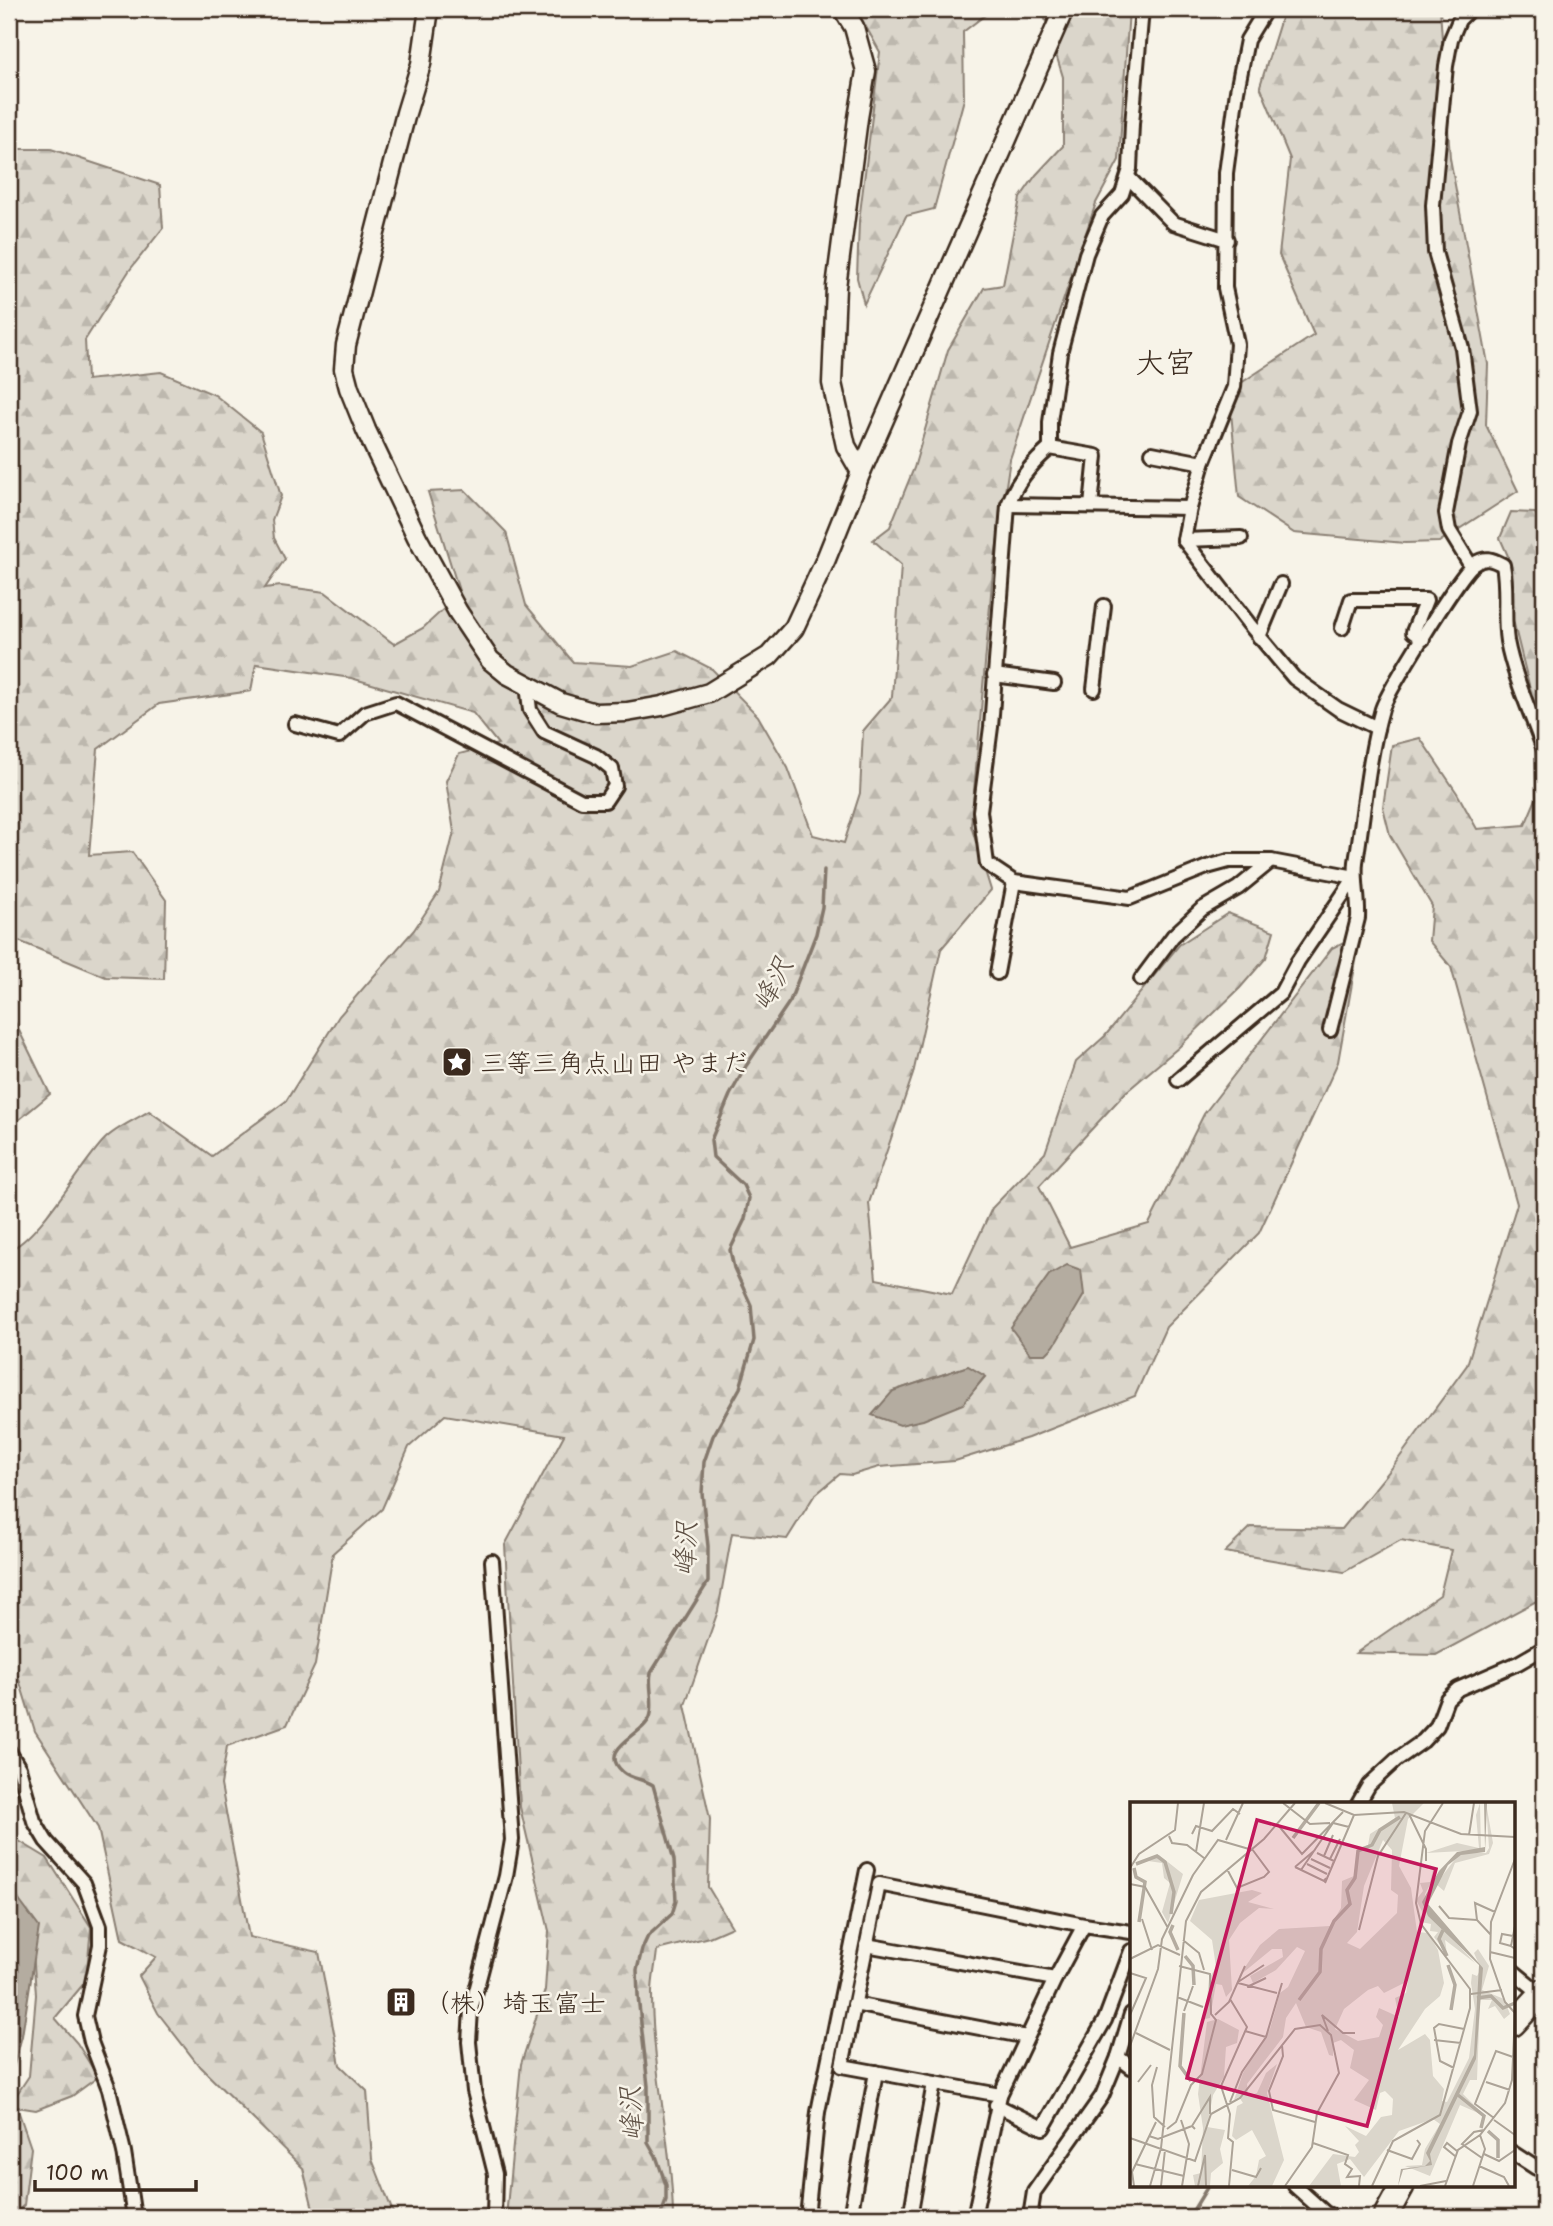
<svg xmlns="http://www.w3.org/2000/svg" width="1553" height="2226" font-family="'Shantell Sans','Klee One',sans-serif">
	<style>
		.forest { fill: url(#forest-firs); stroke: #8b8074; stroke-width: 2; fill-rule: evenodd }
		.water { fill: #b4aca0; stroke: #84786c; stroke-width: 2 }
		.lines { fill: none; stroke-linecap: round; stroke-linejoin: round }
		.stream { stroke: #84786c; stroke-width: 3.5 }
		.street-casing { stroke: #3b2a1e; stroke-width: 18 }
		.secondary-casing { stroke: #3b2a1e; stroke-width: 23 }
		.highway-casing { stroke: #3b2a1e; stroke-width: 28 }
		.street { stroke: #f7f3e8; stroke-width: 12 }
		.secondary { stroke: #f7f3e8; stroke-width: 18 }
		.highway { stroke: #f7f3e8; stroke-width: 23 }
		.labels { text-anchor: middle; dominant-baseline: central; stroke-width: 5; stroke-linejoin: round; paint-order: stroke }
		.poi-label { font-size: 26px; fill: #3b2a1e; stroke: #f7f3e8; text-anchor: start }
		.water-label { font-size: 28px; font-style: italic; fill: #5f5145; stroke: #f7f3e8 }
		.quarter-label { font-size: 30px; fill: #3b2a1e; stroke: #f7f3e8 }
		.inset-river { fill: none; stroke: #b4aca0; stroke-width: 3.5 }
		.inset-road { fill: none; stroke: #aca397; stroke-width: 2 }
		.view { fill: #c2185b; fill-opacity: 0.15; stroke: #c2185b; stroke-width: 3.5 }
		.inset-edge { fill: none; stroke: #3b2a1e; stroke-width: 3.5 }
	</style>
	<defs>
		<pattern id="forest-firs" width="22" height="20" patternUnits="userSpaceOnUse" patternTransform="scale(1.75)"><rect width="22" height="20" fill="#dbd6cb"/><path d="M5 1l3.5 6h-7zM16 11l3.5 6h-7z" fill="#bdb8ae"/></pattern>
	</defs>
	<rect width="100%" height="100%" fill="#f7f3e8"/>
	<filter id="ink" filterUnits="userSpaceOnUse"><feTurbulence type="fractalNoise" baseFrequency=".0143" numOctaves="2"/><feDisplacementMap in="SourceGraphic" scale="14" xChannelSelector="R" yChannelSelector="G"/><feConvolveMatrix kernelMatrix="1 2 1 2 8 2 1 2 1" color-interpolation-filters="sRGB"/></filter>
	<g filter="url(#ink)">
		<g class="forest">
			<path d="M856 9H993L963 32 964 99 934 209 906 216 864 304 857 278 859 221 880 52Z"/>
			<path d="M1042 9H1129L1119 160 1096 203 1010 459 993 571 971 826 991 890 941 949 913 1074 869 1203 876 1279 952 1294 992 1208 1045 1153 1076 1062 1105 1036 1179 945 1228 913 1274 931 1266 958 1240 988 1179 1047 1126 1092 1039 1186 1070 1247 1149 1224 1204 1114 1332 948 1361 933 1338 1062 1259 1233 1166 1327 1135 1396 1028 1438 955 1461 879 1467 852 1475 840 1474 814 1496 787 1539 732 1533 718 1611 685 1705 710 1819 708 1887 732 1927 709 1937 657 1950C656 1964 652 1979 652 1993 652 2068 672 2142 673 2217H506L521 2064 545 1990 549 1931 520 1807 505 1545 564 1435 445 1415 409 1447 382 1509 333 1553 315 1665 287 1725 227 1746 221 1785 249 1937 319 1952 340 2065 367 2091 372 2159 394 2215V2217H315L303 2168 200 2067 158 2013 139 1976 156 1957 122 1939 98 1828 35 1731 18 1676 9 1672V1250C39 1239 80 1165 104 1140 115 1128 135 1120 149 1111L212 1156 286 1101 339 1016 414 930 439 892 454 832 446 781 459 754 498 744 473 713 351 678 256 664 251 691 159 704 98 749 89 855 132 852 166 900 164 979 106 977 9 937V149H51L160 185 163 228 129 271 85 340 87 380 161 372 215 395 261 432 281 496 272 520 274 538 285 559 265 588 281 586 325 592 394 644 423 628 460 594 428 492 465 490 506 532 526 605 573 662 632 666 677 651 712 669 758 716 788 768 813 835 844 843 860 793 863 731 892 697 901 565 873 540 890 527 914 468 948 350 984 288 1003 285 1020 198 1036 175 1063 146V77ZM968 1366 985 1377 962 1404 893 1391Z"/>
			<path d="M1284 9H1440L1450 158 1488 364 1486 425 1518 491 1439 542 1405 543 1294 533 1239 497 1229 391 1314 335 1279 255 1290 159 1260 86Z"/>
			<path d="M1511 512 1535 513 1544 522V1597L1436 1655 1356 1653 1440 1595 1451 1550 1401 1540 1344 1572 1225 1552 1251 1527 1342 1529 1391 1469 1467 1365 1517 1204 1451 967 1429 941 1432 906 1390 835 1383 807 1392 745 1420 738 1457 793 1477 829 1525 825 1536 799 1534 705 1512 616 1508 556 1500 538Z"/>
			<path d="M9 1010 50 1094 9 1128Z"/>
			<path d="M9 1835 47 1858 91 1927 86 1981 55 2018 77 2043 98 2077 72 2096 36 2110 17 2107 31 2148 24 2205 14 2215 9 2217V2106L29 2076 36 1995 32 1934 9 1874Z"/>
		</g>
		<g class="water">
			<path d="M1067 1265 1081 1270 1084 1295 1054 1346 1046 1354H1030L1011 1328 1049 1275Z"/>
			<path d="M968 1366 985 1376 963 1404 923 1420 900 1425 872 1415 893 1391Z"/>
			<path d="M9 1887 39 1927 22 2036 9 2083Z"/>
		</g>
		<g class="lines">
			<g class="stream">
				<path d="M660 2217 666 2201V2185L656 2156 648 2142V2086L638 1996 637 1970 642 1949 648 1936 672 1914 676 1901 674 1860 653 1785C644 1779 631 1779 623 1772 596 1748 644 1735 650 1717 655 1703 648 1687 651 1673L708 1582V1546L702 1493 704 1462 713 1436 740 1388 754 1340 751 1305 734 1268 730 1250 745 1219 749 1198 743 1185 713 1157 711 1140 730 1095 746 1066 790 1001 816 934 822 907 824 870"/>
				<path d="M1189 2217 1208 2186"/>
			</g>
			<g class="street-casing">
				<g id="street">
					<path d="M1142 9 1132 124 1130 169 1122 194 1102 216 1086 254 1060 353 1050 422V448C1031 464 1016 482 1008 505L991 727 980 811 987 864 1014 882 1130 898 1207 867 1229 861H1271L1355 877"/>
					<path d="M1266 9 1247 40 1237 91 1226 173 1225 288 1237 344 1234 387 1203 463 1190 508 1184 540 1249 624 1294 678 1338 709 1377 728"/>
					<path d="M1470 9 1459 20 1451 39 1446 66 1433 205 1435 252 1462 348 1470 411 1459 444 1446 513 1449 530 1471 566"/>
					<path d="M1128 177 1173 223 1227 240"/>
					<path d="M1050 448 1096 456 1091 506"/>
					<path d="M1152 453 1203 463"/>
					<path d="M1008 505 1190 508"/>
					<path d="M1184 540 1241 538"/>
					<path d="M1342 628 1351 600H1426L1413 632 1423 639"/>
					<path d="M1259 637 1281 584"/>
					<path d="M994 675 1054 683"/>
					<path d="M1094 689 1104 606"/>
					<path d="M295 724 339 736 365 713 396 703 582 801H605L615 786 612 769 596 756 544 732 530 710 527 685"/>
					<path d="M997 973 1014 882"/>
					<path d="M1141 979 1173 936 1202 909 1238 888 1271 861"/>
					<path d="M1330 1030 1358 918C1359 899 1354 881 1356 862 1364 812 1368 758 1382 709 1388 691 1461 572 1474 564 1485 556 1492 559 1503 565 1508 590 1503 616 1507 641 1514 678 1532 715 1544 750"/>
					<path d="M1178 1080 1281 993 1298 961 1355 877"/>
					<path d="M492 1561 512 1840 506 1876 471 2010 469 2042 474 2091 495 2174 494 2217"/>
					<path d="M9 1751 19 1768 34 1821 46 1841 84 1883 100 1926V1945L85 2016 91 2042 109 2089 124 2152 134 2217"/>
					<path d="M1358 1804 1369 1785 1396 1760 1423 1741 1437 1726 1447 1699 1458 1689 1518 1663 1544 1648"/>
					<path d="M866 1945 1055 1979"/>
					<path d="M1513 1971 1541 1994"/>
					<path d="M854 2004 1027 2037"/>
					<path d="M1118 2057 1131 2014"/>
					<path d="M1000 2095 842 2066 879 1884 1084 1925 1131 1932"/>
					<path d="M996 2105 1043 2128 1105 2020 1131 1951"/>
					<path d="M1513 2153 1536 2168"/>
					<path d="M1295 2186 1325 2213 1334 2217"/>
					<path d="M807 2217 818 2112 867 1870"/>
					<path d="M850 2217 876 2072"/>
					<path d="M910 2217 934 2083"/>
					<path d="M974 2217 1000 2095 1055 1979 1084 1925"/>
					<path d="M1030 2217 1034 2192 1102 2096 1118 2057 1131 2067"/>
				</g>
			</g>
			<g class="secondary-casing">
				<g id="secondary">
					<path d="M429 9 421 64 406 113 346 345 344 369 349 388 366 430 417 537 458 612 490 660 507 674 561 703 595 713 627 712 662 706 709 693 769 656 794 628 826 559 861 472 1064 9"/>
					<path d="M843 9 854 27 866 71 858 118 836 287 832 383 846 446 861 472"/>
				</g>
			</g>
			<g class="highway-casing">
				<g id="highway">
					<path d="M1513 2024 1544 1991"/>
					<path d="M1385 2217 1402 2186"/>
				</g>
			</g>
			<use href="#street" class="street"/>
			<use href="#secondary" class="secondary"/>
			<use href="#highway" class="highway"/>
		</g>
	</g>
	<defs>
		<g id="sight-square" transform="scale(1.575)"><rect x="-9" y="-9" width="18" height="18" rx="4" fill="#3b2a1e" stroke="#f7f3e8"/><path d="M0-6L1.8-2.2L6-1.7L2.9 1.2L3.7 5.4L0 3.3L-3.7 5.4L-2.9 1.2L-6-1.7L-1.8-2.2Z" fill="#fff"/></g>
		<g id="building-square" transform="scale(1.575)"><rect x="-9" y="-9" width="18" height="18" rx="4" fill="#3b2a1e" stroke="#f7f3e8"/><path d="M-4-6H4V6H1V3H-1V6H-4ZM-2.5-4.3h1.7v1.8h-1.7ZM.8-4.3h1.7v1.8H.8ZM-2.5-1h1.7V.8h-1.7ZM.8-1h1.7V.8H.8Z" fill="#fff"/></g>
	</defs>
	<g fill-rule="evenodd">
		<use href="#sight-square" x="457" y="1062"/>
		<use href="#building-square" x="401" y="2002"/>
	</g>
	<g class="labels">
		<g class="poi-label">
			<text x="480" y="1062">三等三角点山田 やまだ</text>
			<text x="424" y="2002">（株）埼玉富士</text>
		</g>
		<g class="water-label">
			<text transform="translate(772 984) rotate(-64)">峰沢</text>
			<text transform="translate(685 1549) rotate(-88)">峰沢</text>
			<text transform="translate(631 2114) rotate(-94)">峰沢</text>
		</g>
		<g class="quarter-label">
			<text x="1165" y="362">大宮</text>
		</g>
	</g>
	<g transform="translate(1130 1802)">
		<rect width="385" height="385" fill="#f7f3e8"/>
		<path d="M262 1H294L278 17 269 64 281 86 287 130 298 131 308 148 314 181 310 194 295 207 268 248 295 232 300 238 303 274 314 287 312 299 317 300 339 256 345 207 341 181 342 172 347 174 351 167 344 151 348 147 359 164 352 188 374 197 380 212 374 217 365 204 358 207 362 198H350L347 278H340L333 292 355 314 330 303 300 374 275 364 292 363 295 347 310 322 303 317 269 329 234 375 220 357 207 362 211 384H223H179L203 352 225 355 229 350 225 343 229 339 215 324 236 334 251 315 262 313 263 297 255 289 250 291 246 308 224 298 239 278 220 266 224 248 211 238 203 241V254L199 253 191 230 176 225 166 201 156 216 153 235 117 282 118 294 127 291 136 271 147 262 137 291 154 358 142 384H118L126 374 129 358 136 354 122 328 106 338 102 334 107 304 113 301 109 295 104 298 113 271 140 227 150 191 158 185 175 149 167 145 146 168 123 181 120 174 153 155 152 147H142L109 174 130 143 149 127 200 124 211 106 212 79 224 74 228 46 238 43 240 32 265 16ZM253 38 262 48 261 88 268 93 267 111 230 147 217 141 227 130 234 84ZM278 179 276 191 265 196 269 215 249 206 246 215 253 223 249 235 228 239 205 227 214 207 238 188 248 184 254 191ZM350 1 351 48 296 51 327 41 349 46 346 13ZM356 1 363 41 359 52 325 61 314 89 306 82 326 56 334 51H356L359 46ZM29 53 53 72 38 121 32 110 40 81 34 76 32 61 18 59ZM308 67 295 92 294 107 345 161 315 138 317 152 304 135 308 130 300 129 301 122 291 120 294 113 286 98 293 89 290 81 300 80 303 68ZM122 88 132 91 118 100 144 107 129 106 110 121 99 138 102 188 96 195 92 183 86 182 80 216 75 217 79 177 86 165 82 138 60 119 69 98ZM88 217 109 228 107 241 96 245 94 275 83 293 77 325 95 328 90 347 93 361 81 371 80 384H65L63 373 71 371 73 326 68 292 77 220Z" fill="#dbd6cb" fill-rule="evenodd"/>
		<path d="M354 1H357L355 50 331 53 318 63 298 102 353 166 346 257 300 352 302 363 273 368 268 384 271 367 295 364 300 359 296 351 344 253 349 163 298 114 292 100 309 69 327 50 355 45Z" fill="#b4aca0"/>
		<path class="inset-river" d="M163 36 189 1M6 62 27 54 35 60 44 90 41 112M4 66 6 75 15 80 9 120M43 123 40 130 48 148M313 128 309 137 317 154M55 154 63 164 64 183M318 163 325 183 321 208M347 196 361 194 373 206 385 201M169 198 190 170 191 147 204 119 220 102 217 88 225 76 228 49 242 43 250 28 270 15M54 211 50 264 61 279M328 293 354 314 351 326M358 329 368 338V356"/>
		<path class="inset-road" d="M153 1 180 22 200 21M195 1 224 13 274 10 331 32 385 35M279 12 296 47V59M148 23 172 52 213 10M62 32 66 24 82 29 103 7 110 12M339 33 344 1M39 34 42 41 57 43 74 56M96 38 113 1M66 50 74 1M187 51 204 59 202 64M194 54 203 33M181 57 200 66M200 57 210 37M385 57 361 120 360 157 375 200 385 211M177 62 197 72M165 65 194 79 196 76M165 65 185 48M0 66 9 52 45 28 48 1M97 67 107 86 134 75 139 70 122 47M171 68 203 21 219 25M63 73 88 38 119 47M195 81 224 13M0 82 15 85 38 126M309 104 319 116 347 118M12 117 22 148M385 124 381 144 385 147M229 128 248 54 276 11M361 133 347 118 345 101 365 110M53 138 69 151 74 168M381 144 370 141 372 132 383 134M360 150 385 156M0 157 28 143 50 153M0 171 16 176 0 213M108 180 134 163M108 181 147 191M117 185 136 176M341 192 372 188M47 195 73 205M54 209 63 184M85 213 99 200 115 164M115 229 136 235M198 229 192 213 213 231H225M6 231 40 248M304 238 331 241M152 243 153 254 139 289 143 308 185 320M0 244 28 167 32 137 63 73M27 265 22 283 24 315 35 325M324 266 310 259 304 226 309 222 334 227M8 280 21 263M356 280 380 288M100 300 112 270 136 235 152 181M364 316 345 302 366 249 383 255M51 318 59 342 52 384M364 318 385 333M62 324 80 295V312M37 327 46 320 61 283 72 272 86 218 81 212 80 172 49 164M19 334 28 337 62 324 65 327M0 336 65 359 81 312 110 296 165 227 190 223 201 233 209 271 187 311 182 345 155 384M183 341 218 353 215 362 222 367 217 375 230 374 229 384M257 348 282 357 290 342 287 338M354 352 369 359 385 348M325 354 314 345 317 341 327 349M352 356 332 342 344 330 354 328M5 362 54 374M349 364 374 375 379 384M102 368 126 375 131 366M4 384 2 370 26 320M20 384 31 346 56 119 71 90 134 37 165 1M31 384 35 348M68 384 75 353 76 384M99 384 103 340 98 336 100 312 91 284 117 225 100 197M242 384 263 339 310 313 340 206V187L291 122 286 101 295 29 313 1M290 384 316 379M315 384 328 348 350 333 375 301 382 278 385 211M343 384 355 347 350 333"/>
		<path class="view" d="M127 18 306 67 237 324 57 276Z"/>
		<rect width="385" height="385" class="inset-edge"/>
	</g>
	<rect width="1553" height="2226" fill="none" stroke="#f7f3e8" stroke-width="35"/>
	<rect x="18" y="18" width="1518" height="2191" fill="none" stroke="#3b2a1e" stroke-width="2.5" filter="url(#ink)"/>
	<path d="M35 2180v10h161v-10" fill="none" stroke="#3b2a1e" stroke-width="3.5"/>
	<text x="46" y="2180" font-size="21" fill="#3b2a1e" stroke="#f7f3e8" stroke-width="5" paint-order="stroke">100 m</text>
</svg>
